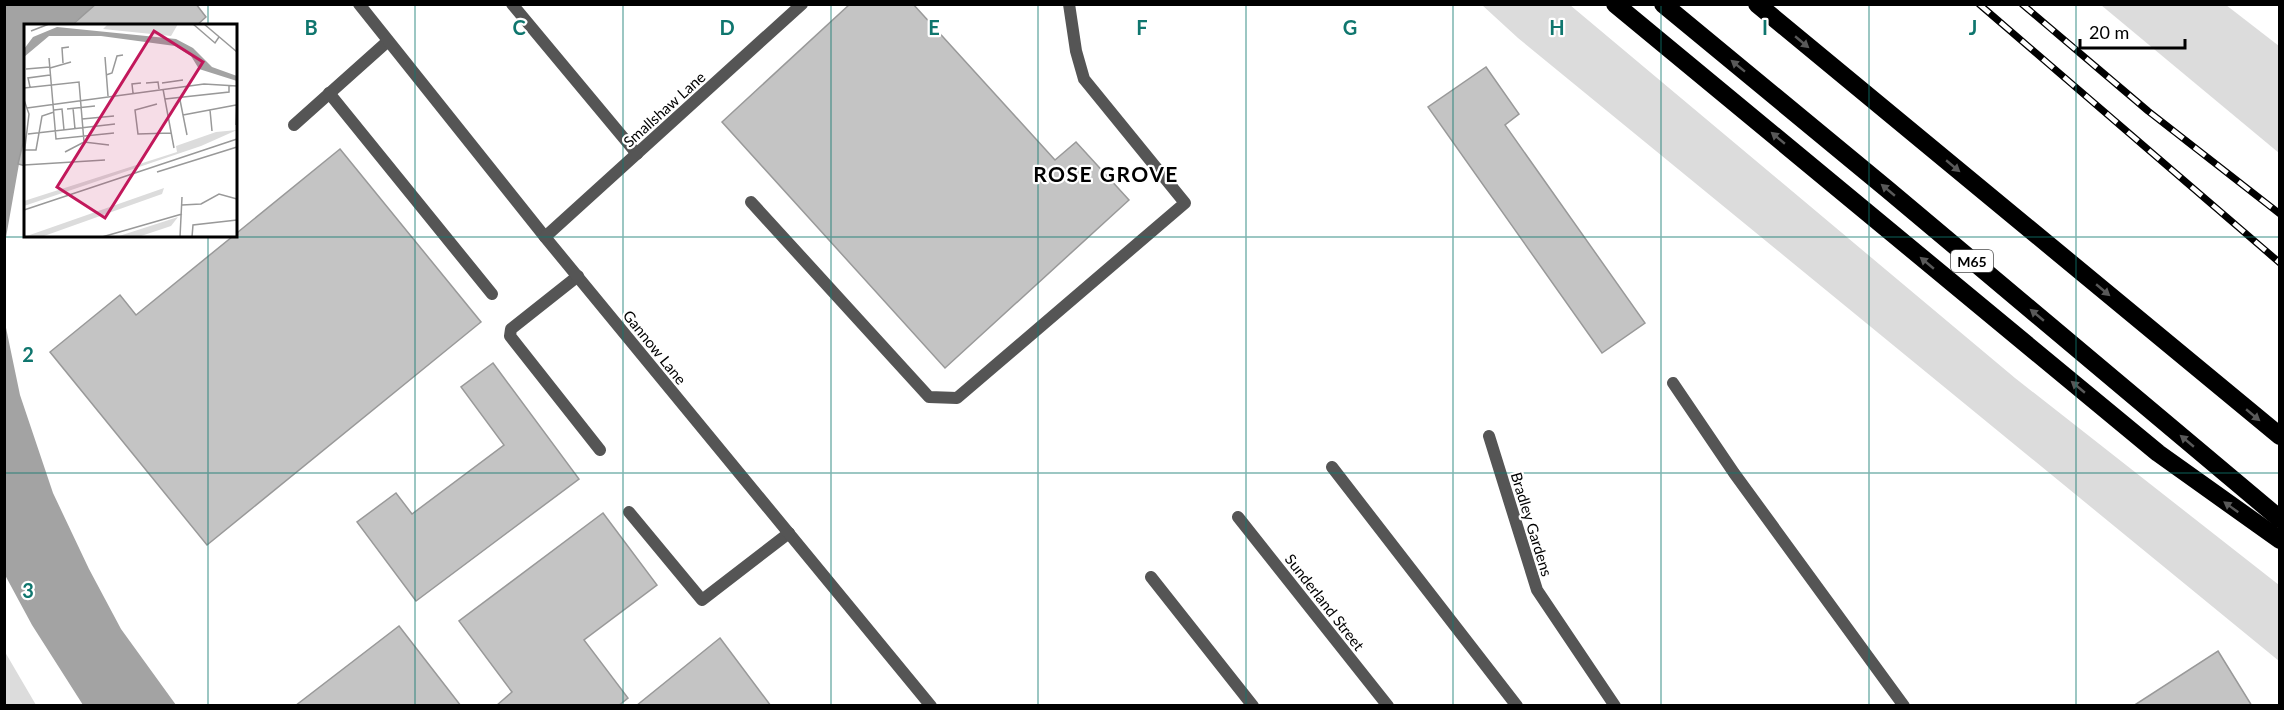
<svg xmlns="http://www.w3.org/2000/svg" width="2284" height="710" font-family="Lato,sans-serif">
	<style>
		.green { fill: #dcdcdc }
		.water { fill: #a3a3a3 }
		.building { fill: #c4c4c4; stroke: #999; stroke-width: 1.5 }
		.lines { fill: none; stroke-linecap: round; stroke-linejoin: round }
		.service { stroke: #555; stroke-width: 12 }
		.minor { stroke: #555; stroke-width: 12 }
		.motorway { stroke: #000; stroke-width: 18 }
		.rail-casing { stroke: #000; stroke-width: 7 }
		.rail { stroke: #fff; stroke-width: 4.5; stroke-dasharray: 14; stroke-linecap: butt }
		.oneway { fill: #595959 }
		.grid { fill: none; stroke: #0f766e; stroke-width: 1.5; stroke-opacity: 0.55 }
		.labels { text-anchor: middle; dominant-baseline: central; stroke-width: 4.5; stroke-linejoin: round; paint-order: stroke }
		.shield { fill: #fff; stroke: #4c4c4c; stroke-width: 1.5 }
		.shield-label { font-size: 14px; font-weight: bold; fill: #000 }
		.street-label { font-size: 15px; fill: #000; stroke: #fff }
		.district-label { font-size: 21px; font-weight: bold; letter-spacing: 1.5px; fill: #000; stroke: #fff }
		.inset-road { fill: none; stroke: #999; stroke-width: 1.5 }
		.view { fill: #c2185b; fill-opacity: 0.15; stroke: #c2185b; stroke-width: 3 }
		.inset-edge { fill: none; stroke: #000; stroke-width: 3 }
		.grid-label { font-size: 20px; text-anchor: middle; font-weight: bold; fill: #0f766e; stroke: #fff; stroke-width: 4.5; stroke-linejoin: round; paint-order: stroke }
	</style>
	<rect width="100%" height="100%" fill="#fff"/>
	<g class="green">
		<path d="M1482 5H1570L2015 378 2279 585V661L1518 38Z"/>
		<path d="M2101 5H2226L2279 46V153Z"/>
		<path d="M5 650V652L36 705H5Z"/>
	</g>
	<g class="water">
		<path d="M5 5H96L71 25 26 26 25 130 5 243Z"/>
		<path d="M5 323 20 395 53 493 89 569 121 629 176 705H83L32 625 5 575Z"/>
	</g>
	<g class="building">
		<path d="M96 4H196L206 17 196 26H71Z"/>
		<path d="M850 4H913L1055 160 1076 142 1129 200 945 368 722 122Z"/>
		<path d="M1486 67 1519 114 1505 125 1645 323 1602 353 1428 107Z"/>
		<path d="M26 130V166L18 164Z"/>
		<path d="M340 149 481 322 207 545 50 352 120 295 136 315Z"/>
		<path d="M493 363 579 479 416 601 357 522 396 493 412 514 504 445 461 387Z"/>
		<path d="M603 513 657 585 584 640 628 698 618 706H496L512 692 459 621Z"/>
		<path d="M399 626 461 706H295Z"/>
		<path d="M720 638 771 706H636Z"/>
		<path d="M2218 651 2252 706H2133Z"/>
	</g>
	<g class="lines">
		<g class="service">
			<path d="M512 4 637 154"/>
			<path d="M329 93 492 294"/>
			<path d="M294 125 388 41"/>
			<path d="M751 202 929 397 957 398 1185 203 1084 79 1076 51 1069 4"/>
			<path d="M578 276 511 329 510 336 600 450"/>
			<path d="M1673 383 1734 473 1904 706"/>
			<path d="M1332 467 1517 706"/>
			<path d="M629 512 702 600 789 533"/>
			<path d="M1151 577 1253 706"/>
		</g>
		<g class="minor">
			<path d="M359 4 545 237 931 706"/>
			<path d="M545 237 802 4"/>
			<path d="M1489 436 1537 590 1615 706"/>
			<path d="M1238 517 1388 706"/>
		</g>
		<g class="motorway">
			<path d="M1615 4 2158 453 2280 540"/>
			<path d="M1663 4 1887 189 2280 519"/>
			<path d="M1757 4 2280 436"/>
		</g>
		<g class="rail-casing">
			<g id="rail">
				<path d="M1979 4 2280 263"/>
				<path d="M2022 4 2148 111 2280 214"/>
			</g>
		</g>
		<use href="#rail" class="rail"/>
	</g>
	<defs><path id="oneway-solid" d="M-6-.8H1V-3.2L6.5 0L1 3.2V.8H-6Z" transform="scale(1.5)"/></defs>
	<g class="oneway">
		<use href="#oneway-solid" transform="translate(1802 42) rotate(40)"/>
		<use href="#oneway-solid" transform="translate(1738 66) rotate(-141)"/>
		<use href="#oneway-solid" transform="translate(1778 138) rotate(-140)"/>
		<use href="#oneway-solid" transform="translate(1953 166) rotate(40)"/>
		<use href="#oneway-solid" transform="translate(1888 190) rotate(-140)"/>
		<use href="#oneway-solid" transform="translate(1927 263) rotate(-140)"/>
		<use href="#oneway-solid" transform="translate(2103 290) rotate(40)"/>
		<use href="#oneway-solid" transform="translate(2037 315) rotate(-140)"/>
		<use href="#oneway-solid" transform="translate(2078 387) rotate(-140)"/>
		<use href="#oneway-solid" transform="translate(2253 415) rotate(40)"/>
		<use href="#oneway-solid" transform="translate(2187 441) rotate(-140)"/>
		<use href="#oneway-solid" transform="translate(2231 507) rotate(-144)"/>
	</g>
	<path class="grid" d="M208 4V26M415 4V706M623 4V706M831 4V706M1038 4V706M1246 4V706M1453 4V706M1661 4V706M1869 4V706M2076 4V706M208 236V706M4 237H2280M4 473H2280"/>
	<g class="labels">
		<rect class="shield" x="1951" y="250" width="42" height="22" rx="4.5"/>
		<g class="shield-label">
			<text x="1972" y="261">M65</text>
		</g>
		<g class="street-label">
			<text transform="translate(664 109) rotate(-42)">Smallshaw Lane</text>
			<text transform="translate(655 347) rotate(51)">Gannow Lane</text>
			<text transform="translate(1532 524) rotate(73)">Bradley Gardens</text>
			<text transform="translate(1325 602) rotate(52)">Sunderland Street</text>
		</g>
		<g class="district-label">
			<text x="1106" y="173">ROSE GROVE</text>
		</g>
	</g>
	<g transform="translate(24 24)">
		<rect width="213" height="213" fill="#fff"/>
		<path d="M84 0H154L147 12 79 5ZM213 106 177 122 0 182V177L153 128 152 122 192 108ZM140 164 138 170 20 212 0 213ZM154 193 147 202 114 213H92Z" fill="#dcdcdc"/>
		<path d="M33 3 152 15 169 24 188 43 213 52V57L175 45 167 32 151 22 77 12H25L0 33V25L9 13Z" fill="#a3a3a3"/>
		<path class="inset-road" d="M169 0 191 19 195 13M180 0 213 28M7 7 25 0M81 33 84 72M25 34 32 115 90 109M39 39 38 24 45 23M26 44 47 38M2 45 26 43M82 51 88 49 93 32 99 31M122 59 134 58 135 65M138 59 159 56M6 63 4 54 26 51M0 64 55 58 60 118M139 65 150 124M109 69 108 60 117 59M141 75 205 68V61M0 76 5 90 0 131M156 76 163 111M133 80 111 86 114 110 147 109M3 84 180 60 213 62M49 84 51 105M43 85 71 82M30 86 38 85 40 106M186 86 188 107M159 91 212 81M58 95 90 92M212 101 213 72M4 110 91 100M1 126H12L18 92 30 88M41 128 60 118 85 121M0 141 81 136M133 148 213 123M158 181 177 180 195 170 213 175M0 186 213 115M78 213 158 190M156 213 158 173M168 213 169 201 213 196"/>
		<path class="view" d="M130 7 179 38 81 194 33 163Z"/>
		<rect width="213" height="213" class="inset-edge"/>
	</g>
	<g class="grid-label">
		<text x="311" y="35">B</text>
		<text x="519" y="35">C</text>
		<text x="727" y="35">D</text>
		<text x="934" y="35">E</text>
		<text x="1142" y="35">F</text>
		<text x="1350" y="35">G</text>
		<text x="1557" y="35">H</text>
		<text x="1765" y="35">I</text>
		<text x="1973" y="35">J</text>
		<text x="28" y="362">2</text>
		<text x="28" y="598">3</text>
	</g>
	<rect width="2284" height="710" fill="none" stroke="#000000" stroke-width="12"/>
	<path d="M2080 39v9h105v-9" fill="none" stroke="#000000" stroke-width="3"/>
	<text x="2089" y="39" font-size="18" fill="#000000" stroke="#ffffff" stroke-width="4.5" paint-order="stroke">20 m</text>
</svg>
